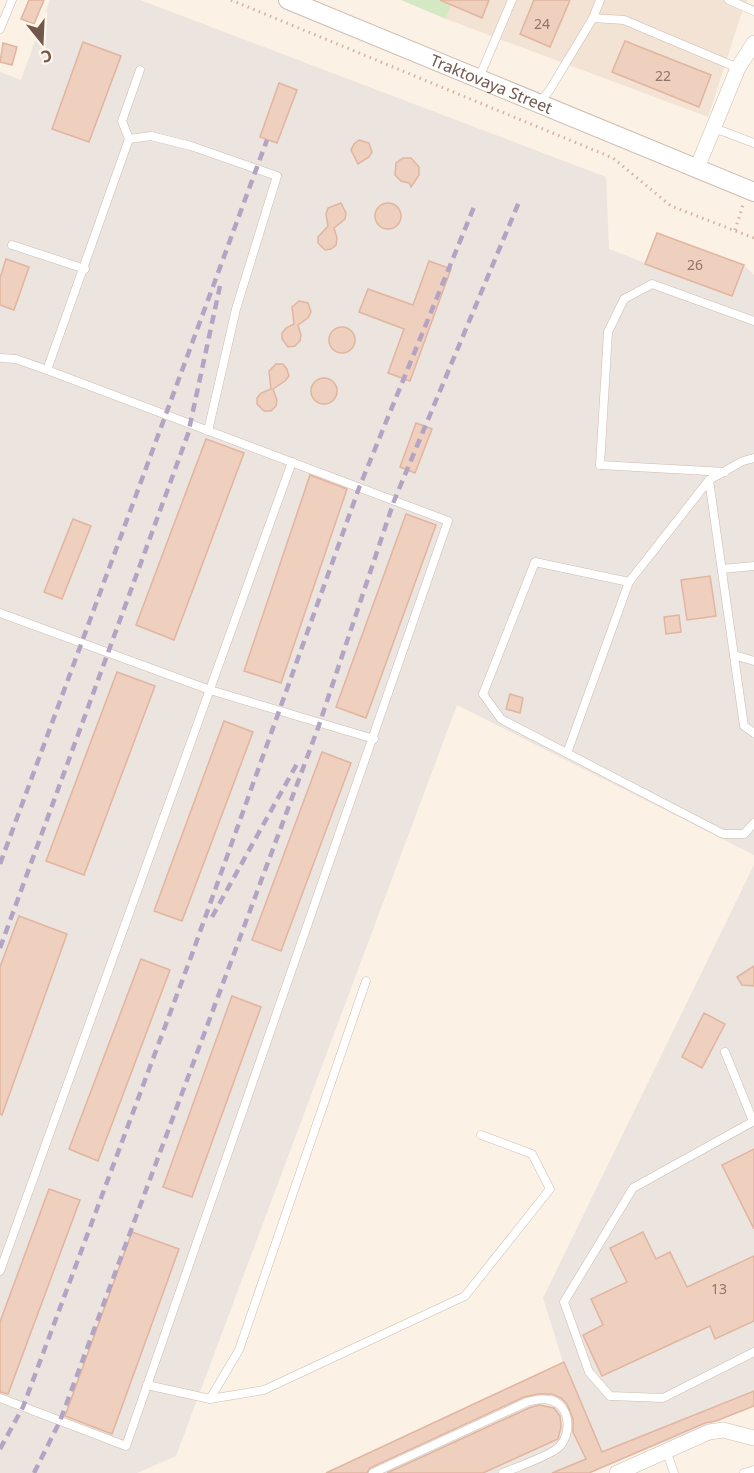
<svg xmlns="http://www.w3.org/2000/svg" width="754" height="1473" font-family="'Noto Sans',sans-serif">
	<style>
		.residential { fill: #f2e3d4 }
		.industrial { fill: #ebe4df }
		.green { fill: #d4e8c4 }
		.building { fill: #efcfbe; stroke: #e1b59f; stroke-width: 1.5 }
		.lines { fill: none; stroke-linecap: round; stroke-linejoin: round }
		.service-casing { stroke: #cebbaf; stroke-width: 9 }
		.minor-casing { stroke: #cebbaf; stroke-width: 16 }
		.tertiary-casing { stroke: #cebbaf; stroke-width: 20 }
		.path { stroke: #d4b2a1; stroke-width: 3; stroke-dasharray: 1.5 4.5; stroke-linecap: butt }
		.service { stroke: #fff; stroke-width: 8 }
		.minor { stroke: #fff; stroke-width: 15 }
		.tertiary { stroke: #fff; stroke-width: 18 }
		.rail { stroke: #b4a4c4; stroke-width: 4.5; stroke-dasharray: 9 6; stroke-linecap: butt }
		.labels { text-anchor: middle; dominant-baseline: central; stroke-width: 5; stroke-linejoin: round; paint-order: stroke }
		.number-label { font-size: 14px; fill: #917568 }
		.street-label { font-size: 16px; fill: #72574c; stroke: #fef6eb }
	</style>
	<rect width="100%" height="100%" fill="#fbf1e5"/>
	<path class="residential" d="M453 0H748L744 6 708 117 446 19Z"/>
	<g class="industrial">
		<path d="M50 0H140L606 177 609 249 645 263 657 233 744 265 754 275V855L457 705 176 1456 137 1473H0V72L21 80Z"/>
		<path d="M754 865V1406L589 1473H326L563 1362 543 1298Z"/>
	</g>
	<path class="green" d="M401 0H453L446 19Z"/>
	<g class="building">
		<path d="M29 0H44L34 24 21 19Z"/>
		<path d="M440 0H489L482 18Z"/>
		<path d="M534 0H570L550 47 520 34Z"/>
		<path d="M625 41 711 75 699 107 612 72Z"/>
		<path d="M83 42 121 56 89 142 52 129Z"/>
		<path d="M3 43 17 47 12 65 0 62Z"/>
		<path d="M279 83 297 90 277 143 260 137Z"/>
		<path d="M359 140 369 143 372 152 369 157 358 164 351 150 354 144Z"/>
		<path d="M403 158H411L419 167V175L411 187 409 183 401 181 395 175 396 163Z"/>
		<path d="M341 203 346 213 345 219 334 228 337 238 336 245 331 249 325 250 318 243V237L328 226 326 214 328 208Z"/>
		<circle cx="388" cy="216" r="13"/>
		<path d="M657 233 744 265 732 296 645 264Z"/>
		<path d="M6 259 29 267 14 310 0 305V278Z"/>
		<path d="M429 261 451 269 410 381 388 373 404 329 359 312 368 289 413 305Z"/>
		<path d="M299 301 308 303 311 312 308 318 298 325 301 335 300 341 295 346 288 347 282 339V333L286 328 294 324 292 307Z"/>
		<circle cx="342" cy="340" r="13"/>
		<path d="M276 364H283L287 369 289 376 285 381 273 389 277 400 276 406 271 411H264L257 404V398L261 393 271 389 269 371Z"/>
		<circle cx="324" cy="391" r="13"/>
		<path d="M416 423 432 429 415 473 400 467Z"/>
		<path d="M206 439 244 453 174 640 136 625Z"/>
		<path d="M310 475 347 489 281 683 244 671Z"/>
		<path d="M406 514 436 525 366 718 336 707Z"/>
		<path d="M73 519 91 526 62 599 44 592Z"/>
		<path d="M710 576 716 616 687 620 681 580Z"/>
		<path d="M679 615 681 632 666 634 664 617Z"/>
		<path d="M117 672 155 686 84 875 46 861Z"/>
		<path d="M510 694 523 698 520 713 506 709Z"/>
		<path d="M224 721 253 732 182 921 154 911Z"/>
		<path d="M322 752 351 763 281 951 252 940Z"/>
		<path d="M19 916 67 934 2 1115 0 1114V967Z"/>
		<path d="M141 959 170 970 98 1161 69 1149Z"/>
		<path d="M754 966V986L742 985 737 977Z"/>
		<path d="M232 996 261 1007 192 1197 163 1187Z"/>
		<path d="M704 1013 725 1024 702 1068 682 1057Z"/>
		<path d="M754 1149V1229L722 1165Z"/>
		<path d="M49 1189 80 1200 8 1394 0 1392V1322Z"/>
		<path d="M132 1232 179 1249 112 1434 65 1416Z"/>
		<path d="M643 1232 656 1259 670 1252 687 1287 754 1256V1321L715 1339 710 1326 602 1376 583 1335 603 1325 591 1299 627 1282 610 1248Z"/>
		<path d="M564 1362 602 1452 754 1391V1406L716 1421 705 1423 589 1473H552L586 1459 573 1432V1419L567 1404 561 1398 552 1394H538L524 1397 370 1468 367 1473H326Z"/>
		<path d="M539 1405 554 1408 560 1416 561 1427 558 1439 483 1473H387L529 1408Z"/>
	</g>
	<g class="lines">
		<g class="service-casing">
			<g id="service">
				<path d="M729 0 754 11"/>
				<path d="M593 18 624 20 738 68"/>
				<path d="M0 29 12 0"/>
				<path d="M479 78 512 0"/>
				<path d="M540 102 549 91 593 18 600 0"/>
				<path d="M714 128 754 143"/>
				<path d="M129 139 122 121 140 70"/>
				<path d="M12 245 85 269"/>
				<path d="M0 358 16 359 47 370 448 521 126 1446 0 1398"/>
				<path d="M47 370 129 139 151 136 191 146 277 176 236 309 208 431"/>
				<path d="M725 472 600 465 608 332 624 299 652 284 754 321"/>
				<path d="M709 480 744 726 754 733"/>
				<path d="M722 569 754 566"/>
				<path d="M629 582 535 562 483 694 501 719 723 834H744L754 823"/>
				<path d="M0 613 210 690 374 739"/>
				<path d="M734 655 754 661"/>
				<path d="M567 753 629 582 709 480 743 461 754 458"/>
				<path d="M725 1052 753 1121"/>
				<path d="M754 1121 633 1188 564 1302 589 1372 610 1396 663 1398 754 1352"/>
				<path d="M0 1271 292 462"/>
				<path d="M147 1385 210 1399 264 1390 465 1296 550 1189 532 1154 481 1135"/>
				<path d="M210 1399 239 1350 366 981"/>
				<path d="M666 1450 674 1473"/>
				<path d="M373 1473 527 1402C535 1400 542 1398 550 1400 571 1405 572 1434 559 1447 550 1456 516 1467 503 1473"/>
				<path d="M744 1473 754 1470"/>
			</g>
		</g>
		<g class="minor-casing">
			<g id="minor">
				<path d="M697 168 738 68 754 43"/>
				<path d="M617 1473 709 1432 723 1430 754 1438"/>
			</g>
		</g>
		<g class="tertiary-casing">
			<g id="tertiary">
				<path id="s1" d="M288 0 754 192"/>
			</g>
		</g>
		<g class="path">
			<path d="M231 0 613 158 671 206 754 238"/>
			<path d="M735 230 743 205"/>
		</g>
		<use href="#service" class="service"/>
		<use href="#minor" class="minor"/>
		<use href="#tertiary" class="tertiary"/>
		<g class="rail">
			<path d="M0 864 267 140"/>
			<path d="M212 917 298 762"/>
			<path d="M0 948 188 434 220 286"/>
			<path d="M0 1449 23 1407 191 957 359 488 474 207"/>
			<path d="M34 1473 60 1421 318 728 394 501 519 202"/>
		</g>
	</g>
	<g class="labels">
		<g class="number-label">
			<text x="542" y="23">24</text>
			<text x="663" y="75">22</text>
			<text x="695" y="264">26</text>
			<text x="719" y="1288">13</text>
		</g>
		<g class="street-label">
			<text stroke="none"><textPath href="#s1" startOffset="220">Traktovaya Street</textPath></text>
		</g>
	</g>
	<g transform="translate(42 42) rotate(162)" stroke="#fef6eb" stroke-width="4.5" paint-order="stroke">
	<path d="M0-4.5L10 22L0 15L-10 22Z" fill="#72574c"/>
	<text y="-9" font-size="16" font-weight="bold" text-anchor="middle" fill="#72574c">С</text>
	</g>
</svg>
